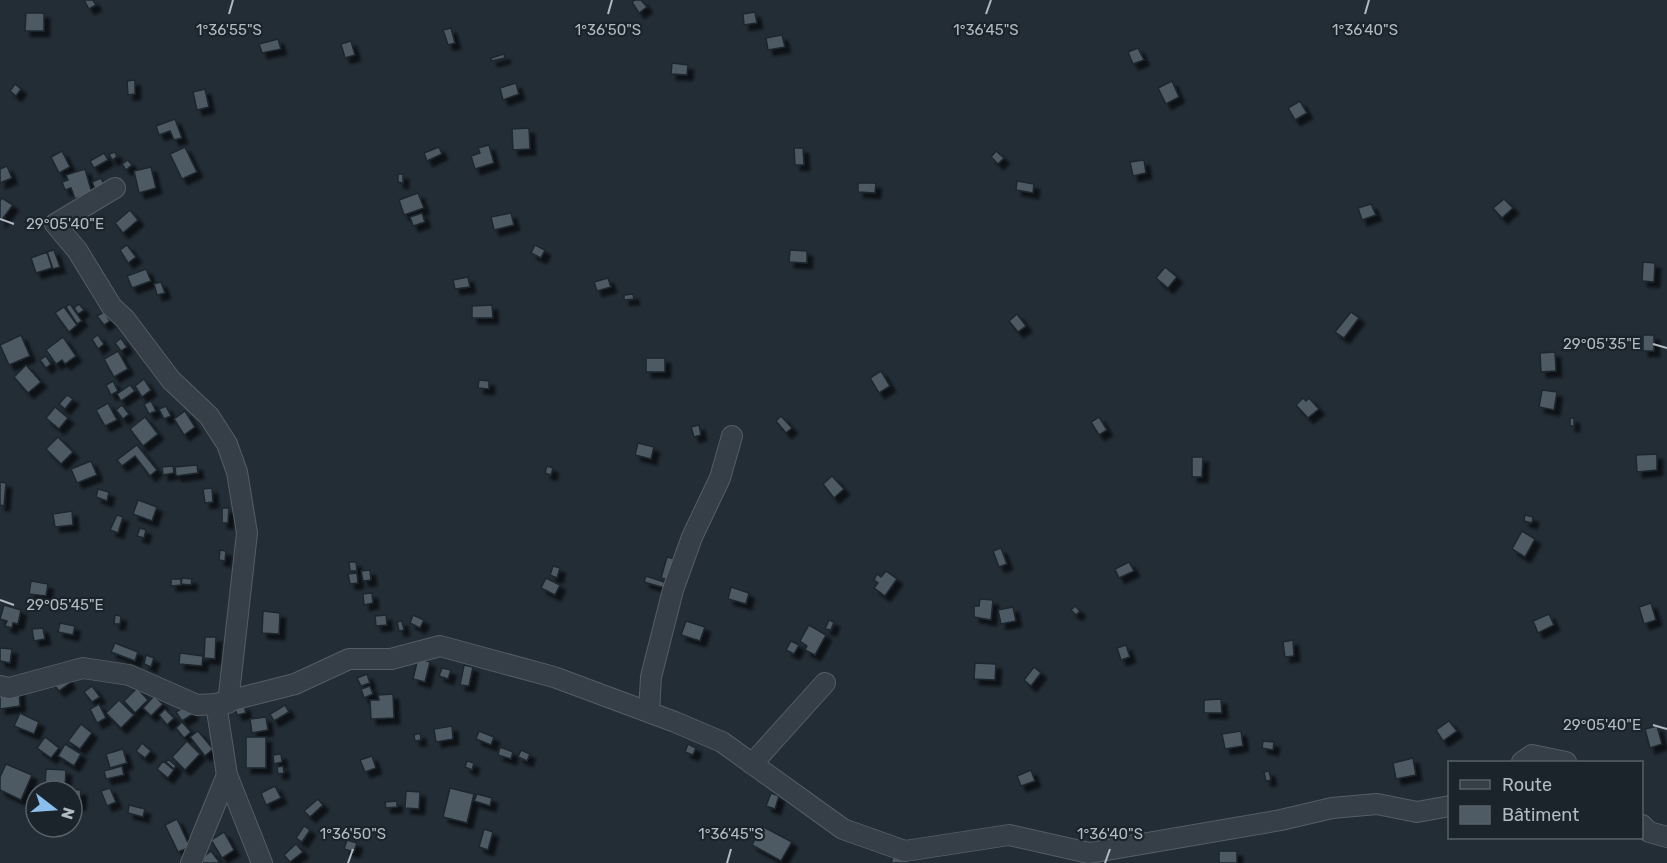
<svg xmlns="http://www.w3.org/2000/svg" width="1667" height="863" font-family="Rubik,sans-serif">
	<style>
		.building { fill: #4e5a64; stroke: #1d262d; stroke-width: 1.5; filter: url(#shadow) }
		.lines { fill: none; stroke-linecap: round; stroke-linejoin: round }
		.minor-casing { stroke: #545d64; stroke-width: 22 }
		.minor { stroke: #363f47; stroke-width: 20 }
		.ticks { fill: none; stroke: #b1bac3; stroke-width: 2 }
		.ticks-label { font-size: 15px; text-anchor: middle; fill: #b1bac3; stroke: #1b242b; stroke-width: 4.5; stroke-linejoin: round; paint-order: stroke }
	</style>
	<defs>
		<filter id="shadow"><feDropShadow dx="5.5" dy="5.5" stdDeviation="1.5" flood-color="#0009"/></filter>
	</defs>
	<rect width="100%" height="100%" fill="#232d36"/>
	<g class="building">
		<path d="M84 0H93L96 5 89 9Z"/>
		<path d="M635 0H641L647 7 639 13 632 2Z"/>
		<path d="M755 12 757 23 744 25 743 14Z"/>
		<path d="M26 13H44V31H25Z"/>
		<path d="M451 28 455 43 448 45 443 30Z"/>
		<path d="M782 35 785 47 768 50 766 38Z"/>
		<path d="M278 39 281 49 262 53 259 44Z"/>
		<path d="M351 41 355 55 345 58 341 44Z"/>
		<path d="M1138 48 1144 60 1133 64 1128 52Z"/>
		<path d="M504 54 505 58 492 61 491 58Z"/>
		<path d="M672 63 688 65 687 75 671 74Z"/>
		<path d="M135 80V94L128 95 127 81Z"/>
		<path d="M1172 81 1179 97 1166 104 1158 88Z"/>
		<path d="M516 83 519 94 503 100 500 88Z"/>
		<path d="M15 84 21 89 16 96 10 91Z"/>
		<path d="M205 89 209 107 197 110 193 92Z"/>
		<path d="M1300 101 1307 113 1295 120 1288 108Z"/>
		<path d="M175 119 182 138 174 140 170 131 159 135 156 126Z"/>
		<path d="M529 128 530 149 513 150 512 129Z"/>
		<path d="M489 145 494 163 475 169 471 156 480 153 478 148Z"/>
		<path d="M185 147 197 172 182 179 170 154Z"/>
		<path d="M439 147 442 154 427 161 424 153Z"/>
		<path d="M794 148H803L804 165H795Z"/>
		<path d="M62 151 70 167 59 173 51 157Z"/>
		<path d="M996 151 1004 158 998 164 991 157Z"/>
		<path d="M115 152 117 157 112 160 109 154Z"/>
		<path d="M104 153 108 160 94 168 90 161Z"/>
		<path d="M128 160 132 165 126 170 122 164Z"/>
		<path d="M1144 160 1146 173 1133 176 1130 162Z"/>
		<path d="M7 166 12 178 0 183V169Z"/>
		<path d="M151 167 156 188 139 193 134 171Z"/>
		<path d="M85 169 92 193 75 199 71 188 65 190 62 182 68 180 66 175Z"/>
		<path d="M398 174H403V183L398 182Z"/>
		<path d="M101 178 105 187 96 191 92 182Z"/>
		<path d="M1017 181 1034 184 1033 193 1016 190Z"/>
		<path d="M858 183H876L875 193 858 192Z"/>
		<path d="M418 193 424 208 404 215 399 200Z"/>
		<path d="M2 198 13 205 0 222V201Z"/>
		<path d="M1504 199 1513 208 1502 218 1493 208Z"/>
		<path d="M1371 204 1376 215 1362 220 1358 208Z"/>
		<path d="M130 210 138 220 123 233 115 223Z"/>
		<path d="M422 213 425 222 413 226 410 217Z"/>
		<path d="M511 213 514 225 494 230 491 217Z"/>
		<path d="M127 245 136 257 128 263 120 250Z"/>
		<path d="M535 245 545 250 541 258 531 253Z"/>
		<path d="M54 250 60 267 53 269 47 252Z"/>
		<path d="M790 250 807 251V263L789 262Z"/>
		<path d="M47 252 52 268 36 273 31 258Z"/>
		<path d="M1643 262 1655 263 1654 282 1642 281Z"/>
		<path d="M1165 267 1177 277 1168 288 1156 278Z"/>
		<path d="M146 269 151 281 132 288 127 276Z"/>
		<path d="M468 277 470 287 455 289 453 280Z"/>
		<path d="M608 278 611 287 597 291 594 282Z"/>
		<path d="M161 282 165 293 157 295 154 284Z"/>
		<path d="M633 294 634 299 624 300V295Z"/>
		<path d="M70 304 82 321 77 324 66 307Z"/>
		<path d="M79 304 84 310 78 314 74 308Z"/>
		<path d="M492 305 493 318H472V306Z"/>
		<path d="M64 307 77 325 69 332 55 313Z"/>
		<path d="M104 312 110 321 104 325 97 316Z"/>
		<path d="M1351 312 1359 318 1344 338 1335 332Z"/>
		<path d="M1017 314 1026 326 1018 332 1009 321Z"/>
		<path d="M21 335 30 356 9 365 0 345Z"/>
		<path d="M98 335 104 344 98 349 92 339Z"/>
		<rect x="1643" y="335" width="11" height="16"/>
		<path d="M63 337 76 356 65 364 62 360 56 364 46 350Z"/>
		<path d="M121 338 127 347 121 351 115 343Z"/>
		<path d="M118 351 128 369 114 377 104 359Z"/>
		<path d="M1555 352 1556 371 1541 372 1540 353Z"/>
		<path d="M46 356 51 364 46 368 40 360Z"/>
		<rect x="646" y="358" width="19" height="14"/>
		<path d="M26 365 41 382 28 393 14 377Z"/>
		<path d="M881 371 890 386 879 393 870 378Z"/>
		<path d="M144 379 151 390 142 397 135 386Z"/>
		<path d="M479 380 489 381V389L478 388Z"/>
		<path d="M113 381 118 391 111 395 106 385Z"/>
		<path d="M130 385 135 391 121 401 117 394Z"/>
		<path d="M1542 390 1557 392 1554 410 1539 407Z"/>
		<path d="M67 395 73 399 65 409 59 404Z"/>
		<path d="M1303 398 1306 401 1309 398 1319 409 1308 418 1296 405Z"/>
		<path d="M151 401 156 411 149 414 144 404Z"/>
		<path d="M108 403 117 420 105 426 96 410Z"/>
		<path d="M122 405 129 414 123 419 116 410Z"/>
		<path d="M166 406 171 416 164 419 159 409Z"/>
		<path d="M55 407 68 418 59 429 46 418Z"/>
		<path d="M185 411 195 427 184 435 174 419Z"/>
		<path d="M781 416 792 428 786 433 776 421Z"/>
		<path d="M145 417 158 434 143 446 130 429Z"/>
		<path d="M1099 417 1107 430 1099 435 1091 422Z"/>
		<rect x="1570" y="418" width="4" height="8"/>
		<path d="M699 425 701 435 694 437 691 427Z"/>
		<path d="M58 437 73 452 61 464 46 449Z"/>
		<path d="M638 443 654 447 651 459 635 455Z"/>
		<path d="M137 445 157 470 150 476 135 456 122 466 117 460Z"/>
		<path d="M1657 454V470L1637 472 1636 455Z"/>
		<path d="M1192 457H1203L1202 477H1192Z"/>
		<path d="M91 461 97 475 77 483 71 469Z"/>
		<path d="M197 465 198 473 176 476 175 467Z"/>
		<path d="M173 466 174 473 163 475 162 467Z"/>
		<path d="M547 466 553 468 551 475 545 473Z"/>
		<path d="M832 476 844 489 834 498 823 484Z"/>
		<path d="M0 482 6 483 4 506 0 505Z"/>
		<path d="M212 488 213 502 205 503 203 489Z"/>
		<path d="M98 489 109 492 107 501 96 497Z"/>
		<path d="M138 500 157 507 152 521 133 514Z"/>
		<path d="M222 508H229L228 523H222Z"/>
		<path d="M72 511 73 525 55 527 53 514Z"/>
		<path d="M117 515 123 517 118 533 110 530Z"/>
		<path d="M1525 515 1533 517 1532 523 1524 521Z"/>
		<path d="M140 528 146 530 144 538 137 536Z"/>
		<path d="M1522 531 1535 539 1525 557 1512 549Z"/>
		<path d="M1001 548 1007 564 999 567 993 551Z"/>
		<path d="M220 550 226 551 225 561 219 560Z"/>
		<path d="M667 557 675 559 670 580 661 578Z"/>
		<path d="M349 562H356L357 571H350Z"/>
		<path d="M1129 562 1134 571 1119 578 1115 569Z"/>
		<path d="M553 566 560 568 557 578 550 575Z"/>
		<path d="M370 570 371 580 363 581 361 571Z"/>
		<path d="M886 571 897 579 885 596 874 588 878 583 874 580 877 574 881 577Z"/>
		<path d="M357 573 358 583 350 584 348 574Z"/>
		<path d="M646 576 667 583 665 588 644 582Z"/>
		<path d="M182 578 192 579 191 585 181 584Z"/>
		<path d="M546 578 560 585 555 595 541 588Z"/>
		<path d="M171 579H181V585L171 586Z"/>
		<path d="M31 581 48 584 46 596 29 594Z"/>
		<path d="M731 587 749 593 746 604 728 599Z"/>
		<path d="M372 593 373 603 364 605 363 594Z"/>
		<path d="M980 599 993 600 991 620 974 617V606H979Z"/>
		<path d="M1651 603 1656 620 1644 624 1639 607Z"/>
		<path d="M4 605 21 610 18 624 13 623 12 628 5 626 7 621 0 619Z"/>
		<path d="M1075 606 1080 611 1076 615 1071 610Z"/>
		<path d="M1013 607 1016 621 1001 624 998 610Z"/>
		<path d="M263 611 280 613 279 634 262 633Z"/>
		<path d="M1549 614 1554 625 1538 633 1533 621Z"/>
		<path d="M115 615 121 616 120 624H114Z"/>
		<path d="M386 615 387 625 376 626 375 616Z"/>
		<path d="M413 615 424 620 420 628 410 623Z"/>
		<path d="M829 620 834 622 831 630 825 629Z"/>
		<path d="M402 621 404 630 399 631 397 622Z"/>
		<path d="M686 621 705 627 700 641 681 635Z"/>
		<path d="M60 623 75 626 73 635 58 632Z"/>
		<path d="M809 625 826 635 815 655 805 650 807 646 800 641Z"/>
		<path d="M43 628 45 639 34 641 32 629Z"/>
		<path d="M205 637H216L215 659 204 658Z"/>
		<path d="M1293 640 1294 656 1285 657 1283 642Z"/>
		<path d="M791 641 799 645 794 654 786 650Z"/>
		<path d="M115 643 138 652 135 661 111 652Z"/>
		<path d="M1126 645 1130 657 1121 660 1117 648Z"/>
		<path d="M0 648 12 649 10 663 0 661Z"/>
		<path d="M180 653 203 656 202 666 179 664Z"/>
		<path d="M146 655 154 658 151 667 144 664Z"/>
		<path d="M418 658 430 662 425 682 413 679Z"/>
		<path d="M975 663 996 664 995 680 974 679Z"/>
		<path d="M464 665 473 667 469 686 460 685Z"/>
		<path d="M1034 667 1041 673 1031 686 1024 680Z"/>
		<path d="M442 668 451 670 448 679 439 676Z"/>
		<path d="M64 674 70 683 59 691 52 682Z"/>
		<path d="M367 674 370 683 361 686 357 678Z"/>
		<path d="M92 686 100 697 92 702 84 692Z"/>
		<path d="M370 686 373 694 364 698 361 689Z"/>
		<path d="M137 688 148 700 135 713 124 701Z"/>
		<path d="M19 690 20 706 0 709V692Z"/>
		<path d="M393 694 394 718 371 719 370 700H379L378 695Z"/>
		<path d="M154 696 163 704 151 716 143 708Z"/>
		<path d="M1221 699 1222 713H1204V700Z"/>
		<path d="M119 700 134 715 121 728 106 713Z"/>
		<path d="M99 704 106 718 97 723 90 709Z"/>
		<path d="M188 705 193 714 182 721 176 712Z"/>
		<path d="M244 705 246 713 237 715 235 708Z"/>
		<path d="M285 705 289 712 274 721 270 714Z"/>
		<path d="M165 709 174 718 167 725 159 715Z"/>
		<path d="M20 713 39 722 34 734 14 726Z"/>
		<path d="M266 717 268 730 252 733 250 719Z"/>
		<path d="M1449 721 1457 731 1443 741 1436 730Z"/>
		<path d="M182 722 191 732 184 738 176 728Z"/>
		<path d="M81 724 92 733 80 749 68 741Z"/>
		<path d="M452 726 453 739 436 742 434 729Z"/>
		<path d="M1657 726 1662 744 1650 748 1645 729Z"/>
		<path d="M198 731 213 749 205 756 190 737Z"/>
		<path d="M479 731 494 737 491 745 476 739Z"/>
		<path d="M1241 731 1243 746 1225 749 1222 734Z"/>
		<path d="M420 733 421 740 415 741 414 735Z"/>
		<path d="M45 737 59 748 51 758 37 748Z"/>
		<rect x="246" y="737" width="20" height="31"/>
		<path d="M187 741 200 754 185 770 172 757Z"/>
		<path d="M1263 741 1274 742 1273 750 1262 748Z"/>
		<path d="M142 743 151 751 145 758 136 751Z"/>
		<path d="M65 744 81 754 74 766 58 756Z"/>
		<path d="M688 744 696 748 693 755 685 752Z"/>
		<path d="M500 747 513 752 511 759 498 755Z"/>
		<path d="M123 749 127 763 110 768 106 754Z"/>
		<path d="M521 750 530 754 527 761 518 757Z"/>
		<path d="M281 754 282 762 274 764 273 755Z"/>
		<path d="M372 756 376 768 365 772 360 760Z"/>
		<path d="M1413 758 1416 775 1396 779 1393 763Z"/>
		<path d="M168 759 176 766 174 769 166 762Z"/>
		<path d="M163 761 174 770 168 778 157 769Z"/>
		<path d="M467 761 474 763 472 770 465 767Z"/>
		<path d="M6 764 32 775 21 800 0 790V777Z"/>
		<path d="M122 766 124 775 106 779 104 771Z"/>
		<path d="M283 766 284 773 278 774 277 767Z"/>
		<path d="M46 769 66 770 65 787 45 786Z"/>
		<path d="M1031 770 1035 781 1021 786 1017 776Z"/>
		<path d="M1269 771 1271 780 1266 781 1264 772Z"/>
		<path d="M275 786 281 798 266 805 261 793Z"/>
		<path d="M110 788 116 802 107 806 101 791Z"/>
		<path d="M450 788 474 794 467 823 443 817Z"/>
		<path d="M62 789 81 790 80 805H72V791Z"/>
		<path d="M406 791 420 792 419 809 405 808Z"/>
		<path d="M771 793 779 796 775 809 766 806Z"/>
		<path d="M477 794 492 798 490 806 474 801Z"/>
		<path d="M318 799 323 805 310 817 304 811Z"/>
		<path d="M397 801V807L386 808 385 802Z"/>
		<path d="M129 805 145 809 143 817 128 813Z"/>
		<path d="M177 819 190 847 178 852 165 825Z"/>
		<path d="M304 826 310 830 302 842 296 838Z"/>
		<path d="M762 826 792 842 781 861 752 845Z"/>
		<path d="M484 829 493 832 488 850 479 847Z"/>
		<path d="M224 832 234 850 222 858 211 840Z"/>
		<path d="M347 840 357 843 354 852 344 849Z"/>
		<path d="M296 844 303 852 290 862 284 855Z"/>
		<path d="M211 851 220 863H204L201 859Z"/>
		<rect x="1219" y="851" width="18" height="12"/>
		<path d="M893 856 912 862V863H891Z"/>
	</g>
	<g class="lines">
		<g class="minor-casing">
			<g id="minor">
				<path d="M115 188 55 224 77 250 112 307 125 319 171 380 209 416 227 444 237 472 247 533 228 703"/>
				<path d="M0 686 9 688 83 668 129 675 197 705 216 704 295 684 349 659H391L440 646 554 677 675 722 722 742 843 829 905 851 1009 835 1089 853 1281 820 1332 808 1377 804 1417 812 1450 806"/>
				<path d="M216 704 227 775 262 863"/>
				<path d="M649 712 651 677 673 590 692 537 720 478 732 436"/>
				<path d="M1522 762 1532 755 1566 762"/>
				<path d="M752 764 825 683"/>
				<path d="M1642 825 1649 832 1667 837"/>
				<path d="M191 863 227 775"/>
			</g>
		</g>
		<use href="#minor" class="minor"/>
	</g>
	<path class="ticks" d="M229 14 233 0M608 14 612 0M986 14 991 0M1365 14 1369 0M0 219 14 224M1653 344 1667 348M0 600 14 605M1653 725 1667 729M348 863 353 849M727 863 731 849M1105 863 1110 849"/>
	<g class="ticks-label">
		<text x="229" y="35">1°36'55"S</text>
		<text x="608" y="35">1°36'50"S</text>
		<text x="986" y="35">1°36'45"S</text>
		<text x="1365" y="35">1°36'40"S</text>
		<text x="65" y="229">29°05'40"E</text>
		<text x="1602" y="349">29°05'35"E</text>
		<text x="65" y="610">29°05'45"E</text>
		<text x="1602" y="730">29°05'40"E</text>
		<text x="353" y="839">1°36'50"S</text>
		<text x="731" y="839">1°36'45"S</text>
		<text x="1110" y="839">1°36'40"S</text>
	</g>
	<rect x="1448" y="761" width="195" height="78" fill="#1b242b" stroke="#576068" stroke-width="1.5"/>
	<rect x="1460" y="780" width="30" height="9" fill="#363f47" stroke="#576068" stroke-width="1.5"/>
	<text x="1502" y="791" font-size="18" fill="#b1bac3">Route</text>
	<rect x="1460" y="806" width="30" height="18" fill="#4e5a64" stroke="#576068" stroke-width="1.5"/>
	<text x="1502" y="821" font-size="18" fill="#b1bac3">Bâtiment</text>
	<g transform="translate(54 809) rotate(107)"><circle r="28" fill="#1b242b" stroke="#576068" stroke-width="1.5"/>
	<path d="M0-4.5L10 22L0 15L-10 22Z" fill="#8cbeed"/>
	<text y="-9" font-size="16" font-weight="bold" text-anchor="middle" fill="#b1bac3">N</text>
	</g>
</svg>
